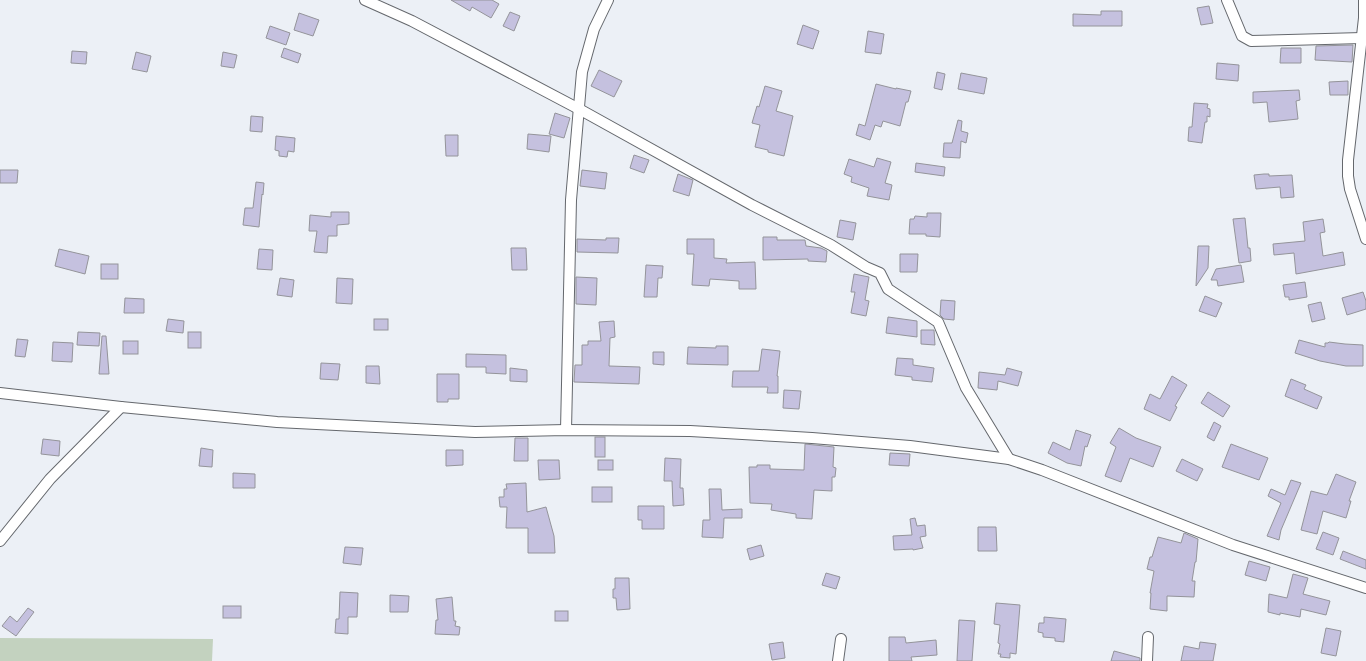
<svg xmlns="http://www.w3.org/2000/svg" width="1366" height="661" font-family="Quicksand,sans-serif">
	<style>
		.green { fill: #c3d2bf }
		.building { fill: #c5c1df; stroke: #94949a }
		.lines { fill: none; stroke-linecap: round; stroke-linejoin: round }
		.minor-casing { stroke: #65686d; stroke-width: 12 }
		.minor { stroke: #fff; stroke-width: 10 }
	</style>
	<rect width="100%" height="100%" fill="#ecf0f6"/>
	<path class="green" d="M0 638 213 639 212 661H0Z"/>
	<g class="building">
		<path d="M451 0H492L499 4 491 18 472 7 470 11Z"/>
		<path d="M1209 6 1213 23 1201 25 1197 8Z"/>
		<path d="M1101 11H1122V26H1073V14L1101 15Z"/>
		<path d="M510 12 520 16 514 31 503 26Z"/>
		<path d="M299 13 319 20 313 36 294 30Z"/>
		<path d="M803 25 819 31 813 49 797 44Z"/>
		<path d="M270 26 290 33 286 45 266 38Z"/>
		<path d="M868 31 884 34 881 54 865 52Z"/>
		<path d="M1353 45 1352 62 1315 60 1316 46Z"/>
		<path d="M284 48 301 54 298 63 281 57Z"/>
		<path d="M1281 48H1301V63H1280Z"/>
		<path d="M72 51 87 52 86 64 71 63Z"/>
		<path d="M136 52 151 56 147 72 132 69Z"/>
		<path d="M223 52 237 55 234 68 221 66Z"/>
		<path d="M1217 63 1239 65 1238 81 1216 79Z"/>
		<path d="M599 70 622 81 614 97 591 86Z"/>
		<path d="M937 72 945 74 942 90 934 88Z"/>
		<path d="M961 73 987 78 984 94 958 89Z"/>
		<path d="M1348 81V95H1330L1329 82Z"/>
		<path d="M876 84 896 89V88L911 91 908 102H906L900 126 883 121 881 127 875 125 870 140 856 135 859 124 865 126Z"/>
		<path d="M765 86 782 91 776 111 793 116 784 156 768 152V150L755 147 760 125 752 123 757 106 759 107Z"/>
		<path d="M1299 90 1300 100 1296 101 1298 119 1269 122 1267 102 1253 103V92Z"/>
		<path d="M1194 103 1208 104 1207 108 1210 109V117L1207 116V122H1205L1202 143 1188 141 1189 127H1192Z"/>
		<path d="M555 113 570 118 564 138 549 134Z"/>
		<path d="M251 116 263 117 262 132 250 131Z"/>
		<path d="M958 120 962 121 961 131 968 133 966 143 961 141 960 158 943 157 944 143H952Z"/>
		<path d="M528 134 551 136 549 152 527 149Z"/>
		<path d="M445 135H458V156H446Z"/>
		<path d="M276 136 295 138 294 152 288 151 287 157 279 156V151L275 150Z"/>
		<path d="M634 155 649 160 644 173 630 168Z"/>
		<path d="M877 158 891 162 885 183 892 185 889 200 867 196 869 188 851 182 852 177 844 174 849 159 874 167Z"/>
		<path d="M916 163 945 167 944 176 915 172Z"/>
		<path d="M0 170H18L17 183H0Z"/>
		<path d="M582 170 607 173 605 189 580 186Z"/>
		<path d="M678 174 693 180 689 196 673 191Z"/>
		<path d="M1264 174H1269V176L1292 175 1294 197 1281 198 1280 187 1256 189 1254 175Z"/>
		<path d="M256 182 264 183 263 195 262 194 259 227 243 225 245 208H253Z"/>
		<path d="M331 212H349V224L337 225V236H328L327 253 314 252 317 231H309L310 215 331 217Z"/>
		<path d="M927 213H941L940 237 926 236V234H909L910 219H914L915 216 927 217Z"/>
		<path d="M1245 218 1248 248H1250L1251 261 1239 263 1233 219Z"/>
		<path d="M1323 219 1325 232 1320 233 1323 256 1343 252 1345 265 1296 274 1294 253 1274 255 1273 244 1305 241 1303 222Z"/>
		<path d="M840 220 856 223 853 240 837 237Z"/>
		<path d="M763 237H777V240H805L806 246 821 248 827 251 826 262 808 261V259L763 260Z"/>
		<path d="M606 238H619L618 253 577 252V239L606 240Z"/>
		<path d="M687 239H714V258L727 259 726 263 755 262 756 289H739V281L710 279 709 286 692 285 694 254H687Z"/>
		<path d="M1198 246H1209L1208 268 1196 286Z"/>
		<path d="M511 248H526L527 270H512Z"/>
		<path d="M59 249 89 256 85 274 55 266Z"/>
		<path d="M259 249 273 250 272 270 257 269Z"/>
		<path d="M900 254H918L917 272H900Z"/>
		<rect x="101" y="264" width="17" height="15"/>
		<path d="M646 265 663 266 662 278H658L657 297H644Z"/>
		<path d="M1241 265 1244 282 1218 286 1217 280H1211L1216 269Z"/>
		<path d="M854 274 869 277 865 300 869 301 866 316 851 313 855 292H851Z"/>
		<path d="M576 277 597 278 596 305 576 304Z"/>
		<path d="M280 278 294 280 292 297 277 295Z"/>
		<path d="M337 278 353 279 352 304 336 303Z"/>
		<path d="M1305 282 1307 297 1289 300V297H1285L1283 285Z"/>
		<path d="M1363 292 1366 301V309L1347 315 1342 298Z"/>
		<path d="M1205 296 1222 303 1216 317 1199 311Z"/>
		<path d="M125 298 144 299V313H124Z"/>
		<path d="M941 300 955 301 954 320 944 319 940 315Z"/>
		<path d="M1321 302 1325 319 1312 322 1308 305Z"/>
		<path d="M888 317 917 321V337L886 333Z"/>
		<path d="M168 319 184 321 183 333 166 331Z"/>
		<rect x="374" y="319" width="14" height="11"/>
		<path d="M614 321 615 337 610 338 609 366 640 367 639 384 574 382 575 365H582V345H588V341H601L599 322Z"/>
		<path d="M921 330H934L935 345 921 344Z"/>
		<path d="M78 332 100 333 99 346 77 345Z"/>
		<rect x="188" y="332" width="13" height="16"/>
		<path d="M102 336H106L109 374H99Z"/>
		<path d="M17 339 28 340 25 357 15 356Z"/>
		<path d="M1299 340 1325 347V343H1328L1329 342 1345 344 1363 345V366H1346L1320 361 1295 353Z"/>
		<rect x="123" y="341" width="15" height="13"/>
		<path d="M53 342 73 343 72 362 52 361Z"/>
		<path d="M716 346H728V365L687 364 688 347 716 348Z"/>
		<path d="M762 349 780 351 777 376H778V393H767L768 387H732L733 371H759Z"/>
		<path d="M653 352H664V365L653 364Z"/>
		<path d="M466 354 506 355V374L486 373V367H466Z"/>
		<path d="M897 358 913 359V365L934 368 932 382 912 380V377L895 375Z"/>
		<path d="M321 363 340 364 338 380 320 379Z"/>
		<path d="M366 366H379L380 384 366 383Z"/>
		<path d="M510 368 527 370V382L510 381Z"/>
		<path d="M1007 368 1022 372 1018 386 998 381 997 390 978 388 979 372 1005 375Z"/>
		<path d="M437 374H459V399H448V402H437Z"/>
		<path d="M1172 376 1187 385 1175 406 1177 407 1170 421 1144 409 1150 394 1160 399Z"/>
		<path d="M1291 379 1306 385 1304 389 1322 397 1317 409 1285 396Z"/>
		<path d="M784 390 801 391 799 409 783 408Z"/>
		<path d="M1208 392 1230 406 1223 417 1201 403Z"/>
		<path d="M1214 422 1221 426 1214 441 1207 437Z"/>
		<path d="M1119 428 1136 438 1161 447 1153 467 1130 458 1121 482 1105 476 1116 447 1110 443Z"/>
		<path d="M1076 430 1091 435 1087 447 1085 446 1081 466 1067 463 1048 453 1053 442 1070 450Z"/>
		<rect x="595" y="437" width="10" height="20"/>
		<path d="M515 438H528V461H514Z"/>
		<path d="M43 439 60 441 59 456 41 454Z"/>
		<path d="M805 444 834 447 833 467 836 468 835 477H832V491L814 490 812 519 796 518V514L771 510 772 504 750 503 749 467H757V465H770V469L804 470Z"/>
		<path d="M1231 444 1268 458 1259 480 1222 467Z"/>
		<path d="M201 448 213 450 212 467 199 466Z"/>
		<path d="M446 450H463V465L446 466Z"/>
		<path d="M890 453 910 454 909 466 889 465Z"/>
		<path d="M665 458 681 459 680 488H683L684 505 673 506 672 481H664Z"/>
		<path d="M1182 459 1203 469 1197 481 1176 471Z"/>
		<path d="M538 460H559L560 479 539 480Z"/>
		<rect x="598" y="460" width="15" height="10"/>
		<path d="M233 473 255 474V488H233Z"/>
		<path d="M1336 474 1356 482 1349 501H1351L1346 518 1323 511 1317 534 1301 530 1311 491 1327 495Z"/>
		<path d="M1291 480 1301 483 1281 530 1279 540 1267 536 1281 503 1268 496 1271 489 1285 495Z"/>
		<path d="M526 483 527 512 546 507 554 536 555 553H528V528H506L507 507H500L499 497H504V489H507L506 484Z"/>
		<rect x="592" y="487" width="20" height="15"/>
		<path d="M709 489H721L722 510 742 509V518H724L723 538 702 537 703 520H710Z"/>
		<path d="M638 506H664V529H642V520H638Z"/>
		<path d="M915 518 917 526 925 525 926 536 920 537 923 548 913 550V549L894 550 893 536 912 535 910 519Z"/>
		<path d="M978 527H996L997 551H978Z"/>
		<path d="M1323 532 1339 538 1333 555 1316 549Z"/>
		<path d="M1184 533 1198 539 1196 562H1195L1192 581H1195L1194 597 1167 596V611L1150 609 1151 593H1150L1154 571 1147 569 1150 557H1152L1158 537 1181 543Z"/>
		<path d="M761 545 764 556 750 560 747 549Z"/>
		<path d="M345 547 363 548 361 565 343 563Z"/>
		<path d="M1343 551 1366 560V569L1340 559Z"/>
		<path d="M1249 561 1270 567 1266 581 1245 575Z"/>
		<path d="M826 573 840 577 836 589 822 585Z"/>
		<path d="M1293 574 1308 578 1303 594 1330 601 1326 615 1301 609 1300 617 1280 613V615L1268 612 1269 594 1287 598Z"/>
		<path d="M615 578H629L630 609 617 610 616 598H613V589H615Z"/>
		<path d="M340 592 358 593 357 617H348V634L335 633 336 619H339Z"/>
		<path d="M390 595 409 596 408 612H390Z"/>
		<path d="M452 597 454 621H456L455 626 460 627 459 635 435 634 436 620H438L436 599Z"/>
		<path d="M996 603 1020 605 1016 654 1010 653V658L1000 657 1001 654H998L1000 644 998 643 1000 625 994 624Z"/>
		<rect x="223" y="606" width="18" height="12"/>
		<path d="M28 608 34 612 16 636 2 626 10 616 17 622Z"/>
		<rect x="555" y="611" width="13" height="10"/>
		<path d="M1044 617 1066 619 1064 642 1055 641V638L1043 637V633L1038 632 1039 623H1044Z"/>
		<path d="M959 620 975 621 972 661H957Z"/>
		<path d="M1326 628 1341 631 1336 656 1321 653Z"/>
		<path d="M889 637H905L906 643 936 640 937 655 911 657 912 661H889Z"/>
		<path d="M783 642 785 658 772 660 769 644Z"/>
		<path d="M1200 642 1216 644 1213 661H1181L1184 646 1199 649Z"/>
		<path d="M1114 651 1140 658V661H1111Z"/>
	</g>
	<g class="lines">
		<g class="minor-casing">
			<g id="minor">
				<path d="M365 0 412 21 579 109 752 205 831 245 866 267 880 273 888 289 938 322 966 388 1009 459"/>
				<path d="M1227 0 1242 36 1251 41 1362 38"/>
				<path d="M1364 0V18L1348 160V176L1350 189 1366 239"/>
				<path d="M0 393 121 407 277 422 475 432 566 430 690 431 812 438 910 446 1009 459 1042 470 1233 545 1366 588"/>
				<path d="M566 430 571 200 582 72 594 29 608 0"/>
				<path d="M0 541 50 479 121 407"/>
				<path d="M838 661 841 639"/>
				<path d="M1147 661 1148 637"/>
			</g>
		</g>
		<use href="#minor" class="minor"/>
	</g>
</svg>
